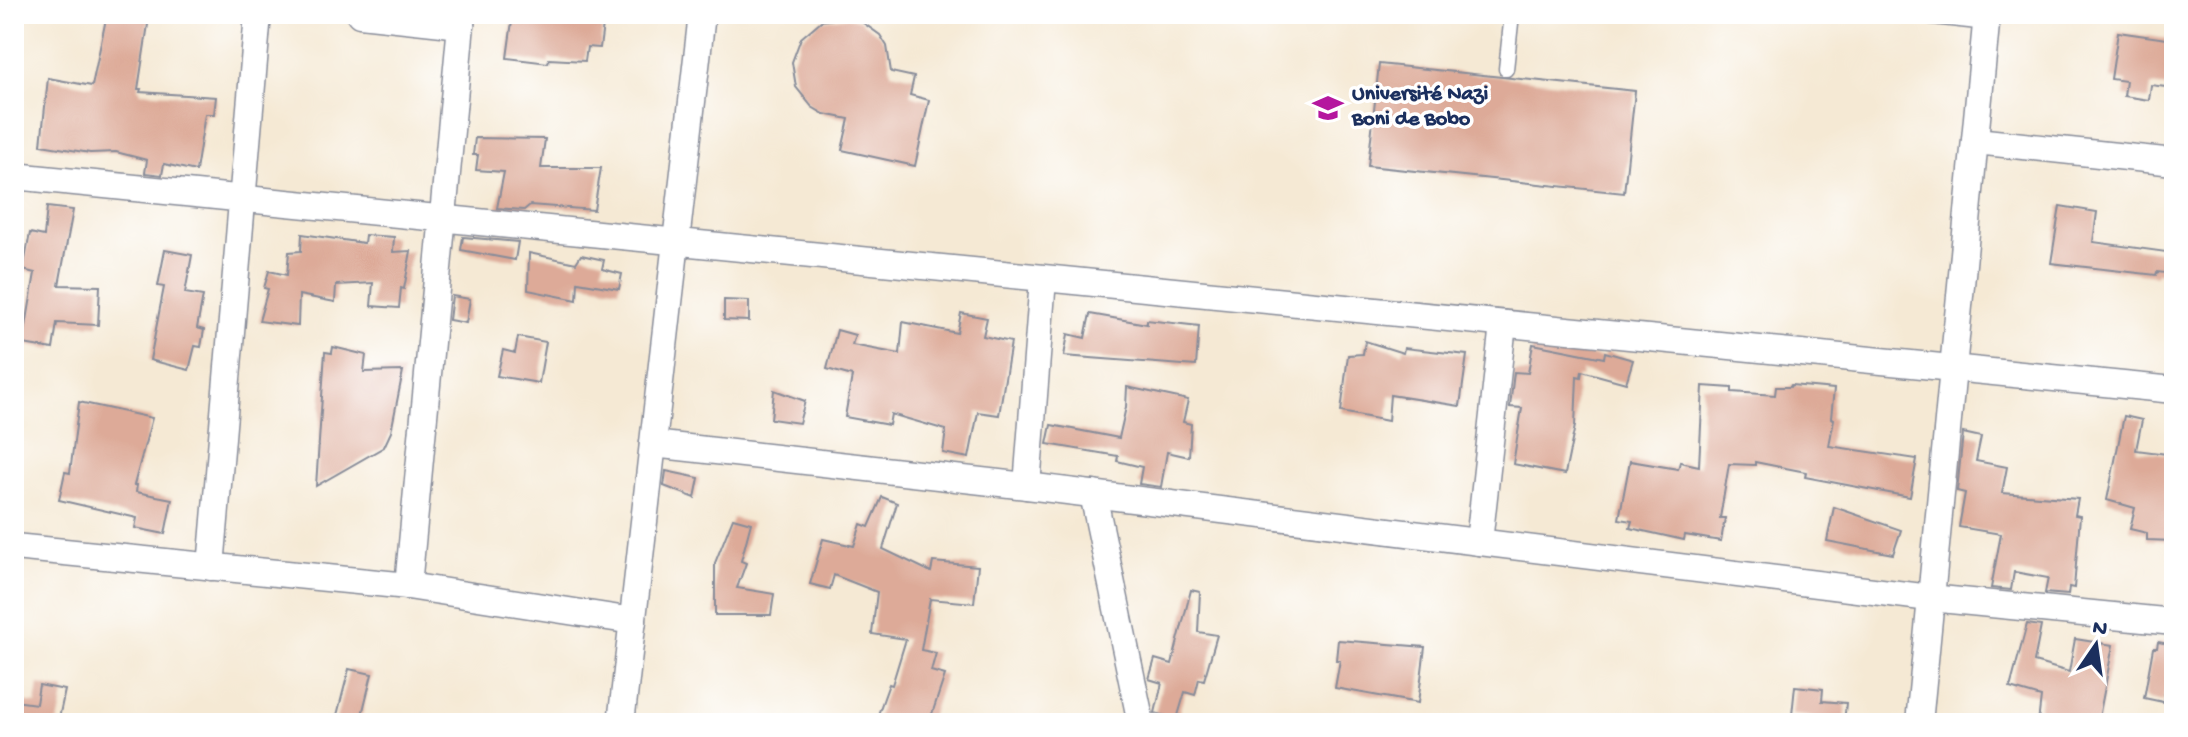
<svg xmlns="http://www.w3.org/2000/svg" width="2188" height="737" font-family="'Gochi Hand',sans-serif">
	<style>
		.building { fill: #ddaa98 }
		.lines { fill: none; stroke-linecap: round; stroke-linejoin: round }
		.lane-casing { stroke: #888c99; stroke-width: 17 }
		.street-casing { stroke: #888c99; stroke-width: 29 }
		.lane { stroke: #fff; stroke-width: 14 }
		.street { stroke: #fff; stroke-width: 26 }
		.labels { text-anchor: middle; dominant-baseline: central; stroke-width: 7; stroke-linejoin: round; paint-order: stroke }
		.poi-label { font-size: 22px; font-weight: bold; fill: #1b2f5e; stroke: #fff; text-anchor: start }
	</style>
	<rect width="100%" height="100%" fill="#fff"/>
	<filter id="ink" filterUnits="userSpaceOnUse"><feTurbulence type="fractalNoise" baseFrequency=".0125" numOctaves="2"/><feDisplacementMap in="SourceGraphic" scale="16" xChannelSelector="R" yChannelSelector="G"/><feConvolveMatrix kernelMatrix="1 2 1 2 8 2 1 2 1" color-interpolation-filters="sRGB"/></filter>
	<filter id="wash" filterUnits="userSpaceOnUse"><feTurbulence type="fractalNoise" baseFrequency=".006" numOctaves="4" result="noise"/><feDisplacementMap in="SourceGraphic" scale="32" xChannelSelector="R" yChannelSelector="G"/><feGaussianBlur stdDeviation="1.8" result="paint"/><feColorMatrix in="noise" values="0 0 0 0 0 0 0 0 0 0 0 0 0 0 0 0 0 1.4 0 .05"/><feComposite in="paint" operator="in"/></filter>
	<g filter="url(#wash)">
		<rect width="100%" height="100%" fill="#f5e9d4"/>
		<g id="blocks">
			<g class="building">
				<path d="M107 14 149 18 138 89H141L140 92 216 97 214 114H205L196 171 164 164 162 175 145 173 147 160 116 152 90 153 41 145 48 78 92 86Z"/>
				<path d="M513 14H543L603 25 600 48 587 47 585 61 549 59 548 63 507 58Z"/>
				<path d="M846 17 859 20 880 35 887 46 891 72 914 77 910 95 929 100 915 166 842 150 849 119 824 114 812 107 796 87 792 62 801 38 821 21Z"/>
				<path d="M2118 32 2174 40V88L2151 85 2149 100 2124 96 2126 81 2111 79Z"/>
				<path d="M1379 64 1635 91 1624 193 1368 166Z"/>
				<path d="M475 138 545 139 541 168H601L594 210 530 205 524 210 497 208 504 172 476 170 478 155H473Z"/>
				<path d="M2060 206 2097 212 2093 242 2174 253V274L2157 272 2156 275 2051 263Z"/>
				<path d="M47 207 73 210 59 285 100 286 98 325 57 323 53 349 23 344 35 273 23 270 30 233 44 236Z"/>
				<path d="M302 234 364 243 365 235 394 237 393 252 411 251 404 289 401 288 399 308 371 306 373 283 336 285 335 302 299 295 298 326 259 321 268 289 264 288 269 271 287 275 289 252 301 251Z"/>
				<path d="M463 237 518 242 515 260 461 250Z"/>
				<path d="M165 250 192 255 185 293 203 296 197 328 204 330 201 347 195 346 189 370 150 360 164 287 158 286Z"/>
				<path d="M529 253 576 263 581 255 604 260 602 269 622 274 619 289 578 282 577 300 528 290Z"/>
				<path d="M452 296 470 299 466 323 449 320Z"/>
				<path d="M724 300 749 301V321L724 320Z"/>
				<path d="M961 313 987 318 983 336 1011 342 999 415 978 412 969 458 943 453 946 430 891 414 889 425 845 417 852 376 827 369 837 330 855 335 852 345 900 354 903 322 957 333Z"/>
				<path d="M1090 314 1147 324V320L1199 326 1196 366 1064 356 1068 334 1085 338Z"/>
				<path d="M518 337 546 342 539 383 497 376 503 350 515 353Z"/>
				<path d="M1365 341 1403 353 1404 348 1467 355 1460 406 1390 395 1388 421 1341 412 1348 355 1363 354Z"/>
				<path d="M1533 344 1604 358 1605 352 1633 360 1626 383 1582 371 1581 377 1577 376 1575 426 1565 474 1513 464 1522 408 1510 407 1514 372 1528 373Z"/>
				<path d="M333 347 366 355 364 372 403 371 391 432 384 447 316 486 325 352 332 353Z"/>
				<path d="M1791 385 1834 389 1831 418 1834 419 1829 446 1917 459 1910 497 1805 477 1806 472 1755 462V465L1729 464 1720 518H1725L1721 541 1685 535 1684 540 1630 528 1632 521 1619 519 1630 461 1678 469 1680 462 1699 466 1703 386 1732 388V392L1775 395 1776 387H1790Z"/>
				<path d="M1127 387 1188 400 1183 422 1191 424 1189 457 1167 452 1161 487 1139 484 1142 467 1117 461 1118 456 1047 444 1051 425 1119 438 1126 407Z"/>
				<path d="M774 390 805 401 799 423 771 419Z"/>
				<path d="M79 402 152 418 134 485H137L136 492 172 499 165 534 135 528 137 518 59 500 65 472 70 473Z"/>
				<path d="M2124 416 2142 420 2136 450 2174 455V541L2147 540V533L2130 529 2135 508 2107 500Z"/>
				<path d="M1963 433 1981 437 1976 461 2007 467 2002 493 2078 499 2075 515 2080 516 2074 588 2069 587 2068 595 2045 593 2048 578 2014 572 2011 590 1991 588 2001 534 1959 527 1965 493 1957 491Z"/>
				<path d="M666 471 699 478 695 498 664 486Z"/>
				<path d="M882 497 897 503 883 549 931 572 933 562 978 566 974 603 930 599 921 650 936 653 931 671 945 675 929 723H875L889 684 892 685 906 639 872 634 877 592 834 575 830 589 810 584 823 539 854 546 861 524 869 527Z"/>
				<path d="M1834 507 1901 530 1893 554 1827 541Z"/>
				<path d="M733 518 751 523 741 561 746 563 737 588 774 594 771 615H715V563Z"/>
				<path d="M1191 590 1200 592 1198 632 1217 635 1204 680 1199 679 1195 695 1185 692 1177 719 1155 713 1162 683 1149 679 1155 659 1172 664Z"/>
				<path d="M2027 624 2041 626 2034 662 2069 672 2075 639 2113 645 2098 723H2038L2041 697 2010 688Z"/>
				<path d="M1338 640 1425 647 1418 703 1335 688 1340 660H1336Z"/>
				<path d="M2158 642 2174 645V663L2170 662 2163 702 2144 698 2153 648H2157Z"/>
				<path d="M349 669 372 674 360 723H335Z"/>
				<path d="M39 685 65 690 58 723H14V701L36 704Z"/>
				<path d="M1795 686 1823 689 1822 701 1846 703 1844 723H1814V717L1792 715Z"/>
			</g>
		</g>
	</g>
	<g filter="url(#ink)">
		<use href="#blocks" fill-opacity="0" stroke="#888c99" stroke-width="2"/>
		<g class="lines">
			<g class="lane-casing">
				<g id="lane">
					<path d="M1906 14 1987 23"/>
					<path d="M1506 69 1512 14"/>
				</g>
			</g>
			<g class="street-casing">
				<g id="street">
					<path d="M360 14 461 25"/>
					<path d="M1976 141 2174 162"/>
					<path d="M14 176 2174 390"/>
					<path d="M653 444 1027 486 1930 598 2174 622"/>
					<path d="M1027 486 1043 279"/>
					<path d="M1093 494 1141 723"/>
					<path d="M1479 542 1503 324"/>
					<path d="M14 547 408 586 633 621"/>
					<path d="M211 567 258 14"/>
					<path d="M408 586 462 14"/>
					<path d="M621 723 702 14"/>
					<path d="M1919 723 1987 14"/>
				</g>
			</g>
			<use href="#lane" class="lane"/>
			<use href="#street" class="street"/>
		</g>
	</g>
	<defs>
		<g id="university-bare" transform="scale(2.4)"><path d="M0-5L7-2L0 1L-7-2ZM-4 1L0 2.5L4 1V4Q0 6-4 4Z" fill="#b5179e" stroke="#fff" stroke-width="2.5" paint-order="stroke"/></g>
	</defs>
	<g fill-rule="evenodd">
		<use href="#university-bare" x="1328" y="108"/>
	</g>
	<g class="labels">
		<g class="poi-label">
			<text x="1352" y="95">Université Nazi<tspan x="1352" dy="25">Boni de Bobo</tspan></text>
		</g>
	</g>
	<rect width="2188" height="737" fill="none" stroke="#fff" stroke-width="48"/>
	<g transform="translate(2096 645) rotate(13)" stroke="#ffffff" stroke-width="6" paint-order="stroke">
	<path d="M0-6L14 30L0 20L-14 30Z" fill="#1b2f5e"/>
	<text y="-12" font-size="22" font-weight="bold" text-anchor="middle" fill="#1b2f5e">N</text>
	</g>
</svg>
